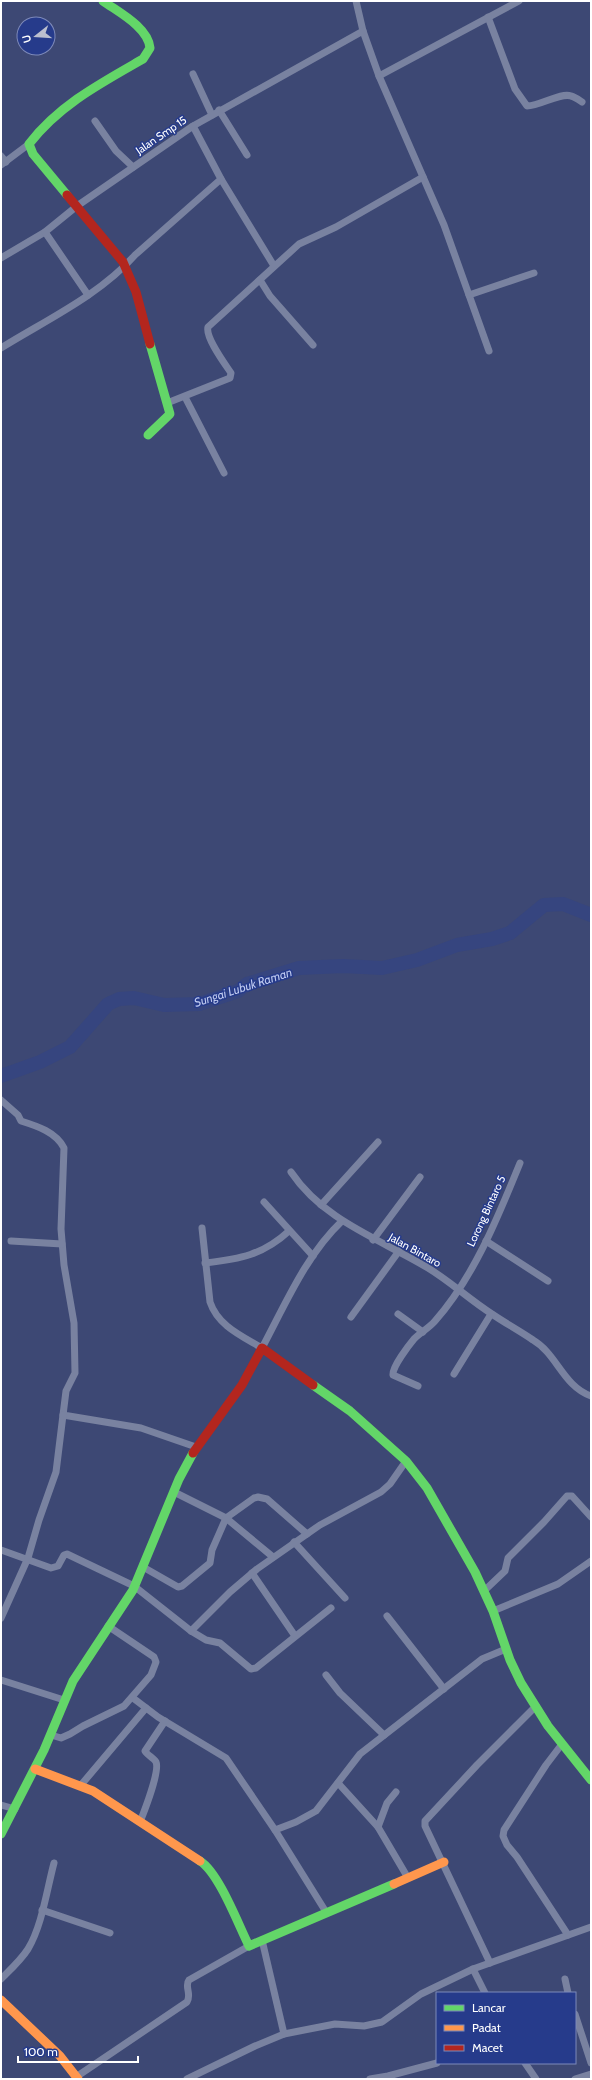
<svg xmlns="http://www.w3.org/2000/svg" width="592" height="2080" font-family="Cabin,sans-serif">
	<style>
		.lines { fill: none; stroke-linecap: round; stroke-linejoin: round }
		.river { stroke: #36457f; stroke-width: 14 }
		.street { stroke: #7982a0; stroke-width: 7 }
		.fast { stroke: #63d668; stroke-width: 9 }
		.slow { stroke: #ff974d; stroke-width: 9 }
		.jam { stroke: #b3261e; stroke-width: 9 }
		.labels { text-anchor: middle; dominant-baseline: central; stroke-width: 3; stroke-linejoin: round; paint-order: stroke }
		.street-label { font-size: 11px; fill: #fff; stroke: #263b8b }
		.water-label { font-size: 12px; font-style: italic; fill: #c0cbf1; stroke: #263b8b }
	</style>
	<rect width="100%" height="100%" fill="#3d4874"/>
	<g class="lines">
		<path class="river" d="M1 1076 40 1062 70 1047 108 1004 119 999 134 998 164 1005 199 1004 238 991 247 984 299 968 343 966 382 968 417 960 457 945 492 939 510 933 544 905 563 904 591 915"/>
		<g class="street">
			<path d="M356 1 363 31 379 76 519 1"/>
			<path d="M488 17 515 89 527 106C540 106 561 92 571 96 575 97 579 100 582 102"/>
			<path d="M193 74 212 115"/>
			<path d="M379 76 444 225 489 351"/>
			<path d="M219 110 247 155"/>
			<path d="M95 121 116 151 133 167"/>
			<path d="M1 156 6 162"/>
			<path d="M1 165 29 144"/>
			<path d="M221 179 274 266"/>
			<path d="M1 258 45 232"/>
			<path d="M260 280 270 296 313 345"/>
			<path d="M88 295 45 232 77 206 193 126 363 31"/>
			<path d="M469 295 534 273"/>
			<path d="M1 348C46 320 100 295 135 255L221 179 193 126"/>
			<path d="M185 397 224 473"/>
			<path d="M167 403 230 378 231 373C225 364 205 337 208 327L299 244 336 227 423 177"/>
			<path d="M1 1100 18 1115 21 1121C37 1126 56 1132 64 1148L61 1229 64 1265 74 1323 75 1373 66 1391 63 1415 141 1428 196 1447"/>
			<path d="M291 1172C324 1221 380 1239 428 1268 451 1282 470 1300 492 1314 505 1323 520 1331 533 1340 557 1354 563 1386 591 1396"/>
			<path d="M264 1202 313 1256"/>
			<path d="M321 1205 378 1142"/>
			<path d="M202 1228 210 1302C218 1326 242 1336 262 1348 285 1305 306 1255 342 1221"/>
			<path d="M373 1240 420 1177"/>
			<path d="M11 1241 62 1244"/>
			<path d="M486 1241 548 1281"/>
			<path d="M205 1263C240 1259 263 1255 289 1231"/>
			<path d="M398 1314 423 1332"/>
			<path d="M351 1317 399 1251"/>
			<path d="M454 1374 491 1314"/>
			<path d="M418 1386 393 1375C392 1367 409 1345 414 1339 421 1332 429 1328 435 1321 474 1277 498 1217 520 1163"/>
			<path d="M174 1492 226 1518 273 1557"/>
			<path d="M294 1542 345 1598"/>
			<path d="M1 1550 51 1568 58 1566 64 1555 67 1554 134 1586 191 1631 206 1640 220 1643 251 1669 256 1668 331 1608"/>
			<path d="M143 1567 178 1587 182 1586 210 1563 212 1550 226 1518 254 1498 258 1497 267 1499 307 1534"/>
			<path d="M252 1573 295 1636"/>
			<path d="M484 1591 505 1571 508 1558 544 1522 567 1496H572L591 1517"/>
			<path d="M493 1611 558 1584 591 1561"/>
			<path d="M387 1616 444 1689"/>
			<path d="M1 1618 28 1558 39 1520 56 1472 63 1415"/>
			<path d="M191 1631 230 1592 257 1569 320 1525 381 1492 390 1484 406 1461"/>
			<path d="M326 1675 340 1693 384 1735"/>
			<path d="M1 1680 64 1700"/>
			<path d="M133 1698 158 1717 226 1758 275 1830 326 1912"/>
			<path d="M51 1735 61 1738 70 1734 83 1726 124 1706 151 1675 156 1662 154 1657 108 1626"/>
			<path d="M562 1744 546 1765 504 1830 503 1836 507 1845 517 1857 568 1935"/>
			<path d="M338 1783 378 1827"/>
			<path d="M81 1785 146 1708"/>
			<path d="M396 1792 387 1803 378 1827 408 1878"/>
			<path d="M1 1805 15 1809"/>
			<path d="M140 1822C144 1812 160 1771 156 1762 154 1758 147 1755 145 1751L165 1721"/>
			<path d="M275 1830 296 1822 316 1811 360 1754 482 1659 506 1649"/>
			<path d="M42 1910 110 1933"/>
			<path d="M262 1940 284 2034"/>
			<path d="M490 1963 425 1826V1821L477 1765 536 1706"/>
			<path d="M473 1969 485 1993"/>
			<path d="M1 1979C10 1970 21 1960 28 1949 42 1926 47 1889 54 1863"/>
			<path d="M565 1979 568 1993"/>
			<path d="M575 2014 591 2063"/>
			<path d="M525 2063 536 2079"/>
			<path d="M76 2077 187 2002C192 1994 184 1986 189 1980L249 1946"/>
			<path d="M187 2079 255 2046 284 2034 335 2024 364 2026 382 2022 421 1994 473 1969 591 1927"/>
			<path d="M370 2079 388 2076 437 2063"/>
			<path d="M575 2079 591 2074"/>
		</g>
		<g class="fast">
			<path d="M67 195 33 154 29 144C59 105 101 83 143 59L150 48C148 27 118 12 103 1"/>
			<path d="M148 435 170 414 150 344"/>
			<path d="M313 1385 350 1411 406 1461 427 1488 475 1572 493 1611 510 1660 521 1683 548 1726 591 1780"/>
			<path d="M1 1834 44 1750 73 1681 133 1590 179 1479 193 1453"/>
			<path d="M200 1861C219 1873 238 1924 249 1946L394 1884"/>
		</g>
		<g class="slow">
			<path d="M35 1769 93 1791 200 1861"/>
			<path d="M394 1884 444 1862"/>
			<path d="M1 2000 60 2056 78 2079"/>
		</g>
		<g class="jam">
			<path d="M67 195 123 262 136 292 150 344"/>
			<path d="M193 1453 242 1385 262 1348 313 1385"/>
		</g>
	</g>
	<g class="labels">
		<g class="street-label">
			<text transform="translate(161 135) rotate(-34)">Jalan Smp 15</text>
			<text transform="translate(486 1211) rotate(-65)">Lorong Bintaro 5</text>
			<text transform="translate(415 1250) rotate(29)">Jalan Bintaro</text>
		</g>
		<g class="water-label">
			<text transform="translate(243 987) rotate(-18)">Sungai Lubuk Raman</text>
		</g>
	</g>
	<rect width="592" height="2080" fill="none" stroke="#ffffff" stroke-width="4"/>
	<rect x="436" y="1992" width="140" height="72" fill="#263b8b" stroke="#7d89b9"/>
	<rect x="444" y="2005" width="20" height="6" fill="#63d668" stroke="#7d89b9"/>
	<text x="472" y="2012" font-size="12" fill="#ffffff">Lancar</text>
	<rect x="444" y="2025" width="20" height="6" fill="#ff974d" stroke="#7d89b9"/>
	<text x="472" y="2032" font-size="12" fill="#ffffff">Padat</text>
	<rect x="444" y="2045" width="20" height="6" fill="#b3261e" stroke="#7d89b9"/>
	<text x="472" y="2052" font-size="12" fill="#ffffff">Macet</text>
	<g transform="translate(36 36) rotate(253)"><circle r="19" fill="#263b8b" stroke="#7d89b9"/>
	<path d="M0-3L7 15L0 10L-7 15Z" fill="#bbbfce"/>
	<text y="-6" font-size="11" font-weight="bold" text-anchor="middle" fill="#ffffff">U</text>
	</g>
	<path d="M18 2056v6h120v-6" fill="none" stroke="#ffffff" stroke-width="2"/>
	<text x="24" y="2056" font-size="12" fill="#ffffff" stroke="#263b8b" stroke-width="3" paint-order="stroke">100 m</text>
</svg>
